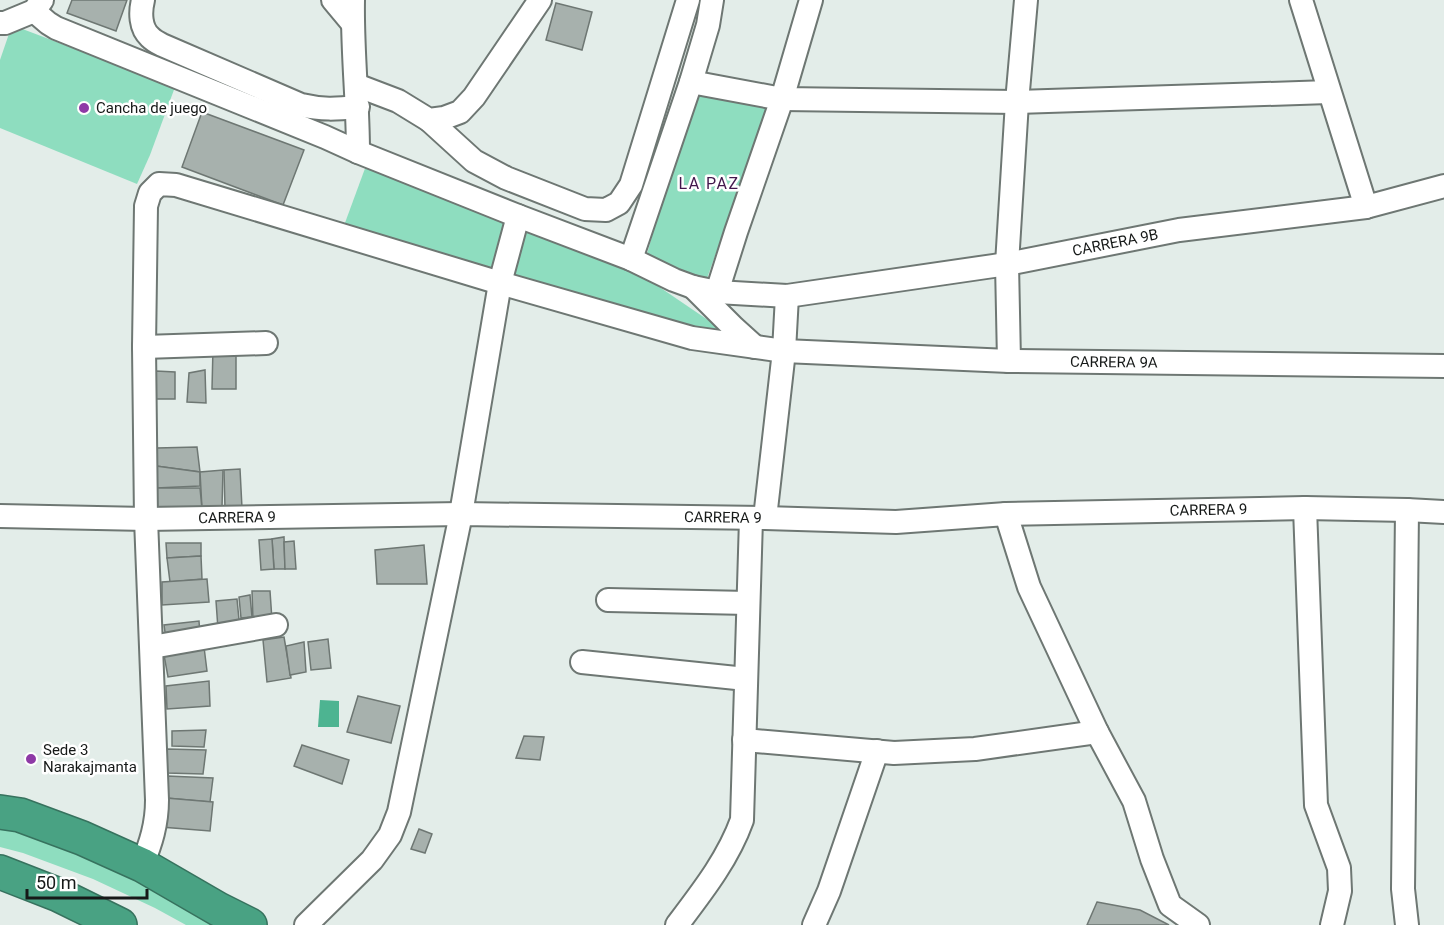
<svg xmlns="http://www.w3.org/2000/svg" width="1444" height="925" font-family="Roboto,sans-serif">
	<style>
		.green { fill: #8eddbf }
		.water { fill: #4db491 }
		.building { fill: #a7b1ad; stroke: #6e7773; stroke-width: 1.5 }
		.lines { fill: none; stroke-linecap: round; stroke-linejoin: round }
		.minor-casing { stroke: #6e7773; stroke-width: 26 }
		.highway-casing { stroke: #37725e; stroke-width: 36 }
		.minor { stroke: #fff; stroke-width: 22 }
		.highway { stroke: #49a283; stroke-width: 33 }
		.poi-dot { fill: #8e39a6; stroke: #fff; stroke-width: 2 }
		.labels { text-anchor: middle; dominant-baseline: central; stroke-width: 5; stroke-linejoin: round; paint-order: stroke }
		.poi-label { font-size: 15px; fill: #161918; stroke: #fff; text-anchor: start }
		.street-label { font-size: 15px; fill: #161918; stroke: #fff }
		.neighbourhood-label { font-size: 16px; letter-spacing: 1.5px; fill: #41184c; stroke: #fff }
	</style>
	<rect width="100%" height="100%" fill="#e3ede9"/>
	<g class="green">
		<path d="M12 25 175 87 150 155 137 184 0 128V60Z"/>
		<path d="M693 90 769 106 706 281 647 254Z"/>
		<path d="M367 163 506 220 489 276 342 231Z"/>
		<path d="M524 227 627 265 730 335 506 280Z"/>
		<path d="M0 827 34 835 102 861 233 925H186L155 908 93 879 23 853 0 847Z"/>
	</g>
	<path class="water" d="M320 700 339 701V727H318Z"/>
	<g class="building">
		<path d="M72 0H127L116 31 67 13Z"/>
		<path d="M556 3 592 12 582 50 546 40Z"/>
		<path d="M202 112 304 150 283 205 182 167Z"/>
		<path d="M213 348H236V389H212Z"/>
		<path d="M205 370 206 403 187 402 189 373Z"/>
		<path d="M156 371 175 372V399H155Z"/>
		<path d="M197 447 200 472 156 466 157 448Z"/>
		<path d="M156 466 200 472V486L156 488Z"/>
		<path d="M240 469 242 508 225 509 224 470Z"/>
		<path d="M223 470 222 507 202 509 200 472Z"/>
		<path d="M156 488H200L202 509 156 512Z"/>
		<path d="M284 537 285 569H274L272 539Z"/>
		<path d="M272 539 274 569 261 570 259 540Z"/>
		<path d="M294 541 296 569H285L284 542Z"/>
		<path d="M166 543H201V556L167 558Z"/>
		<path d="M424 545 427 584H377L375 550Z"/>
		<path d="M201 556 202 579 170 582 167 558Z"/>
		<path d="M207 579 209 602 162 605V582Z"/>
		<path d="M252 591H270L272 620H253Z"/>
		<path d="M250 595 252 617 241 618 239 597Z"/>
		<path d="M237 599 240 630 218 629 216 601Z"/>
		<path d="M199 621 200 635 166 639 164 625Z"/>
		<path d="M284 637 291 678 267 682 263 640Z"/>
		<path d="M328 639 331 668 311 670 308 642Z"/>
		<path d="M304 642 306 672 290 675 286 646Z"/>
		<path d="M204 647 207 671 168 677 164 655Z"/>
		<path d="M209 681 210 706 167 709 166 686Z"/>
		<path d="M358 696 400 706 391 743 347 732Z"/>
		<path d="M206 730 204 747 172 746V731Z"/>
		<path d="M524 736 544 737 540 760 516 758Z"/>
		<path d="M302 745 349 760 342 784 294 766Z"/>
		<path d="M167 749 206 750 203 774 167 773Z"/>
		<path d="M167 776 213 778 210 802 166 798Z"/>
		<path d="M166 798 213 802 210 831 161 827Z"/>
		<path d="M419 829 432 834 425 853 411 849Z"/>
		<path d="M1097 902 1140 910 1169 925H1087Z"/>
	</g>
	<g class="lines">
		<g class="minor-casing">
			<g id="minor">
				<path d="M143 0C140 12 140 28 150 37 153 40 158 43 162 45L301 105C322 110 336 109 358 107"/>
				<path d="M333 0 353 24"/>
				<path d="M353 0C352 51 358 101 358 152"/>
				<path d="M1301 0 1366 207"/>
				<path id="s1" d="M34 11 48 23 56 28 325 137 358 152 518 216 631 259 674 280 693 287 717 292 787 296 1007 264 1179 230 1366 207 1444 186"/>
				<path d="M0 23H5L34 11 42 0"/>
				<path d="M691 82 782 99 1017 102 1329 92"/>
				<path d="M356 85 398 101 429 120 444 118 460 112 474 97 540 0"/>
				<path d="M429 120 474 161 506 178 585 209 606 210 619 203 631 185 688 0"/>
				<path d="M631 259 691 82 708 25 712 0"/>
				<path d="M693 287 734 328 755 347"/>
				<path d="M717 292 736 232 782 99 811 0"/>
				<path d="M144 347 266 343"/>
				<path d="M1009 361 1007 264 1017 102 1026 0"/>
				<path d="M1305 508 1316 805 1339 868 1340 891 1332 925"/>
				<path d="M1407 510 1403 889 1407 925"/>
				<path d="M1006 514 1029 587 1097 732 1134 801 1152 859 1170 905 1198 925"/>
				<path id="s2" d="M0 516 146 519 461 514 765 518 896 522 1006 514 1305 508 1407 510 1444 512"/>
				<path d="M765 518 784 351 787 296"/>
				<path d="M608 600 748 603"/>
				<path d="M152 647 276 625"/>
				<path d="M582 662 746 679"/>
				<path d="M744 740 894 753 975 749 1097 732"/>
				<path id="s3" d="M142 865C151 843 157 824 157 800L146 519 144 347 146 206 150 193 159 184 176 185 500 283 692 338 784 351 1009 361 1444 366"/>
				<path d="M306 925 372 860 390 835 399 812 461 514 500 283 518 216"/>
				<path d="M677 925C702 892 728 859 742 820L751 519"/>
				<path d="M814 925 829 891 877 751"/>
			</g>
		</g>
		<g class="highway-casing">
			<g id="highway">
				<path d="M0 812 20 815 82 838 142 865 218 909 250 925"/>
				<path d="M0 872 59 895 120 925"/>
			</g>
		</g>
		<use href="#minor" class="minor"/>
		<use href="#highway" class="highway"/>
	</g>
	<g class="poi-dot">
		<circle cx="84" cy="108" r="6"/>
		<circle cx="31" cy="759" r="6"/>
	</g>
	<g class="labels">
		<g class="poi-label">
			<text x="96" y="108">Cancha de juego</text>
			<text x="43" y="750">Sede 3<tspan x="43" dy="17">Narakajmanta</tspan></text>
		</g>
		<g class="street-label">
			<text stroke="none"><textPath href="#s1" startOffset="1143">CARRERA 9B</textPath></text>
			<text stroke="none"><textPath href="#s3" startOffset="1666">CARRERA 9A</textPath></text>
			<text stroke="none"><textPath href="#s2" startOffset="1209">CARRERA 9</textPath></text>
			<text stroke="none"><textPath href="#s2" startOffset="237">CARRERA 9</textPath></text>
			<text stroke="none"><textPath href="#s2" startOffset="723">CARRERA 9</textPath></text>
		</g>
		<g class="neighbourhood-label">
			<text x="709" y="183">LA PAZ</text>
		</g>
	</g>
	<path d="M27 889v9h120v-9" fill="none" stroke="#161918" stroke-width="3"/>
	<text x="36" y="889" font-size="18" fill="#161918" stroke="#ffffff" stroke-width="4.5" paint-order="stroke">50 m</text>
</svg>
